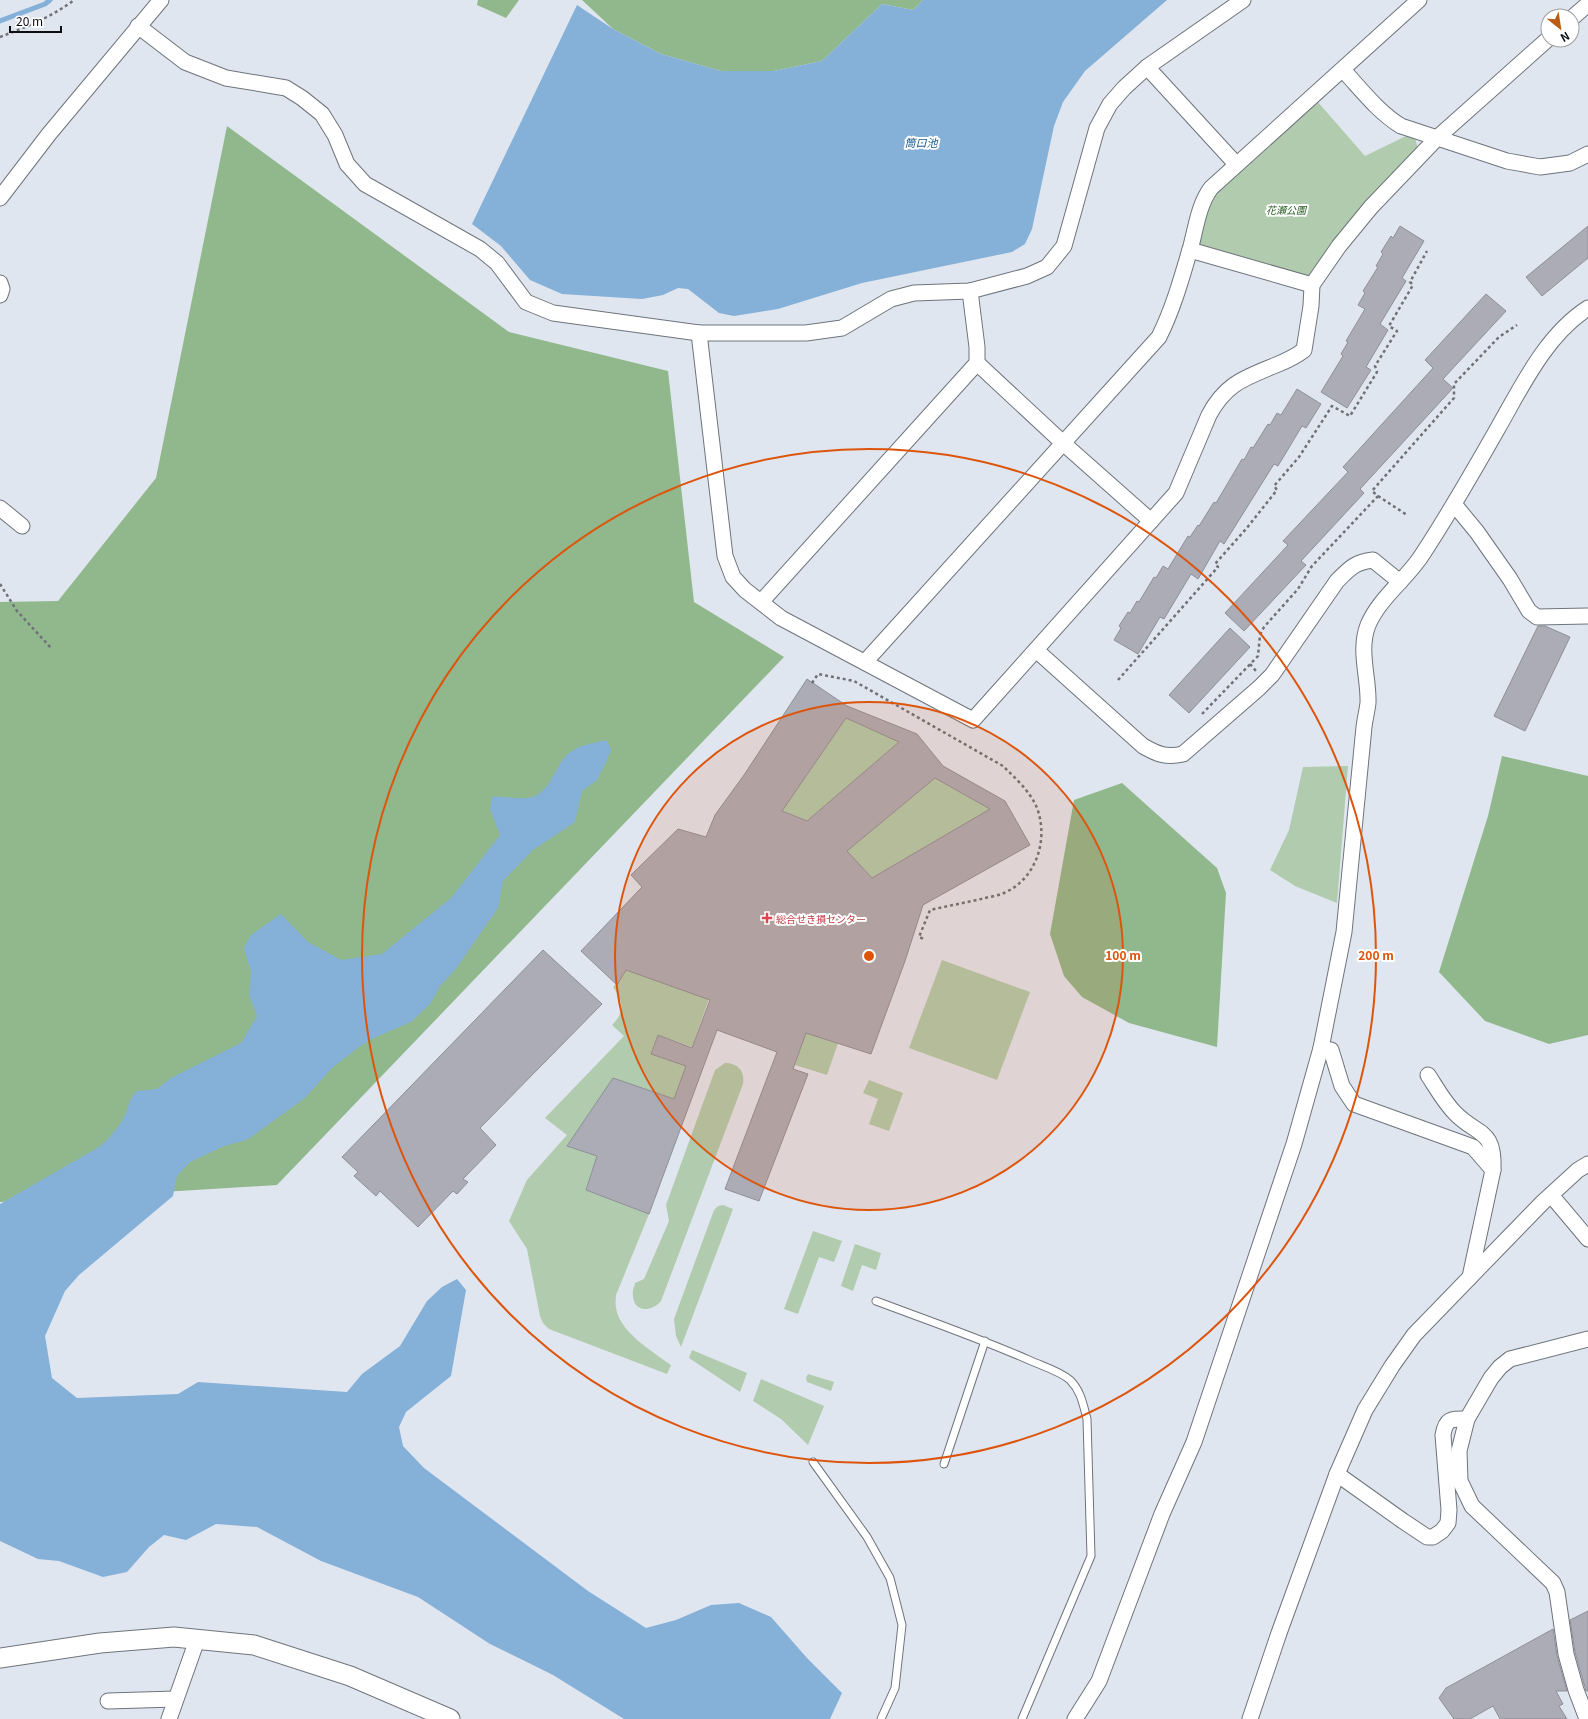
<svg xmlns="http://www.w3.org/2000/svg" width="1588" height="1719" font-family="Georgia,'Noto Sans JP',serif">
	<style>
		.green { fill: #b0cbad }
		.forest { fill: #90b88c }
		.water { fill: #85b0d8 }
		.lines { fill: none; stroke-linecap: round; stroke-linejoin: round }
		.stream { stroke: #85b0d8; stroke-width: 5 }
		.building { fill: #abacb6; stroke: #8e8f99; fill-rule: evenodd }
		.service-casing { stroke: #6e747b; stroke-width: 9 }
		.minor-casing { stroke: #6e747b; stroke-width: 17 }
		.tertiary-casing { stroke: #6e747b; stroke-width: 21 }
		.path { stroke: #6e7278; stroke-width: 2.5; stroke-dasharray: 3 3; stroke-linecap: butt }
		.service { stroke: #fff; stroke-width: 7 }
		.minor { stroke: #fff; stroke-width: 15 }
		.tertiary { stroke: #fff; stroke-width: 19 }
		.ring { fill: none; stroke: #dd550c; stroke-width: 2 }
		.health-dot { fill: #e0444e; stroke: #fff; stroke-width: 1.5 }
		.labels { text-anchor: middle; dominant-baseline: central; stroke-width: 4; stroke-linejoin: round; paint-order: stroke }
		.park-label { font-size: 10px; font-style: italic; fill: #245920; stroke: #fff }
		.health-label { font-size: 10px; fill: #be3a42; stroke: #fff; text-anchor: start }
		.water-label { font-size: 11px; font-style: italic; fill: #1a598d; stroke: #fff }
		.centre { fill: #dd550c; stroke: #fff; stroke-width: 2 }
		.ring-label { font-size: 12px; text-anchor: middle; font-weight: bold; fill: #dd550c; stroke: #fff; stroke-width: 4; stroke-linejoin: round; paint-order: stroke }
	</style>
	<rect width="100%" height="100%" fill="#e0e6ef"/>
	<g class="green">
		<path d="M1317 101 1365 156 1408 135 1415 138 1418 149 1314 274 1307 277 1201 247 1199 241 1211 199 1223 186Z"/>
		<path d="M846 718 899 742 807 821 782 811Z"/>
		<path d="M1348 766 1337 903 1295 886 1270 870 1289 830 1303 767Z"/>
		<path d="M935 778 990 809 872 878 847 851Z"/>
		<path d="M942 960 1030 992 997 1080 909 1048Z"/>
		<path d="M626 970 709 999 692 1047 658 1035 651 1053 686 1066 674 1099 597 1156 586 1190 649 1214 616 1295C616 1299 615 1303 616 1307 618 1331 653 1352 671 1365L667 1374 549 1329 543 1323 540 1316 527 1249 509 1221 527 1180 567 1135 545 1118 624 1036 612 1025C626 1011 623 1002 613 987L620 980Z"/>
		<path d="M743 1011 838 1043 827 1075 795 1065 799 1051Z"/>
		<path d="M725 1063C738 1063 745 1071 743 1084L661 1301C651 1313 634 1312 633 1296 632 1291 634 1287 635 1283L644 1279 669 1221 666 1205 715 1070Z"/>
		<path d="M869 1080 903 1093 889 1131 869 1124 878 1099 863 1093Z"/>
		<path d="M723 1205 733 1209 681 1347 676 1336 674 1319 714 1210 718 1206Z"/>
		<path d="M813 1231 842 1241 834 1262 819 1257 798 1314 784 1309Z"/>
		<path d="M855 1244 881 1253 876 1270 862 1265 853 1291 841 1286Z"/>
		<path d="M692 1350 747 1373 740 1392 689 1358Z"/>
		<path d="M808 1374 834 1382 831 1391 807 1382 806 1378Z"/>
		<path d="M761 1379 824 1406 808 1445 781 1419 753 1401Z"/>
	</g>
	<g class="forest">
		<path d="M478 0H519L506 18 477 5Z"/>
		<path d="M582 0H923L913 10 882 4 822 61 774 71H721L661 54 613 29Z"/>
		<path d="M227 126 509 332 668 371 694 602 784 657 277 1185 0 1202V602L58 601 156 478Z"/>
		<path d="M1502 756 1588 776V1035L1549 1044 1485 1021 1439 972 1488 816Z"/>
		<path d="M1122 783 1217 868 1226 893 1217 1047 1129 1023 1082 997 1064 976 1050 934 1074 800Z"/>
	</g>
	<g class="water">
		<path d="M923 0H1167L1085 71 1063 102 1054 126 1032 229 1025 244 1012 252 862 283 778 309 734 316 719 313 688 289 678 288 663 295 642 299 562 294 530 280 501 246 472 224 577 5 613 29 661 54 721 71H774L822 61 882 4 913 10Z"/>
		<path d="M607 740 611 750 607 760 597 780 582 791 575 822 533 850 503 881 498 908 455 970 440 986 431 1003 411 1022 376 1037 359 1047 332 1068 305 1098 247 1140 224 1146 190 1162 177 1176 173 1196 79 1275 65 1291 45 1336 52 1378 77 1398 178 1394 198 1382 347 1392 362 1374 400 1346 427 1301 442 1287 457 1279 466 1290 451 1376 406 1412 399 1427 403 1446 424 1468 588 1591 646 1628 676 1620 711 1605 739 1603 771 1617 807 1658 842 1693 830 1719H624L553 1675 490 1644 418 1597 321 1561 257 1527 216 1524 186 1540 164 1535 149 1547 127 1572 103 1577 59 1561 38 1559 0 1541V1204L99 1147C109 1139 121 1125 126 1113 131 1101 127 1102 137 1091L157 1089 171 1078 241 1043 257 1016 249 995 251 972 244 948 251 935 281 914 308 942 341 960 382 954 451 898 500 835 490 809 492 797C504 796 525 801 535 796 554 787 555 762 572 751 582 744 595 743 607 740Z"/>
	</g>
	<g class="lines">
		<path class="stream" d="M0 21 45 4 50 0"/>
	</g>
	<g class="building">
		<path d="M1400 226 1424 241 1402 278 1406 281 1380 324 1388 330 1366 367 1371 370 1347 408 1321 392 1343 356 1341 354 1348 342 1346 341 1365 309 1358 305 1365 293 1363 291 1378 267 1376 266 1383 254 1381 252 1391 236 1393 238Z"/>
		<path d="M1588 226V258L1542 296 1526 277Z"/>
		<path d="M1486 294 1506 311 1443 379 1453 388 1360 489 1364 493 1301 561 1306 565 1244 631 1225 613 1288 545 1283 541 1348 472 1343 467 1433 368 1425 360Z"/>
		<path d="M1297 389 1321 404 1306 428 1302 426 1278 466 1274 464 1224 544 1220 541 1198 579 1191 574 1164 619 1160 617 1138 654 1114 640 1121 628 1119 626 1128 612 1130 613 1137 601 1139 602 1154 577 1156 578 1163 566 1168 569 1188 536 1190 537 1198 525 1199 526 1214 502 1216 503 1242 459 1244 460 1251 447 1253 448 1268 424 1270 425 1277 413 1281 415Z"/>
		<path d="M1538 626H1545L1570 637 1525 731 1494 716Z"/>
		<path d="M1230 628 1250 647 1189 713 1169 695Z"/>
		<path d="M807 679 847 706 917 734 943 766 1005 801 1030 845 923 905 905 961 871 1054 806 1033 793 1069 808 1074 759 1201 725 1189 777 1052 717 1030 649 1214 586 1190 597 1156 567 1146 613 1078 674 1099 686 1066 651 1054 658 1035 692 1048 710 1000 626 970 617 985 581 951 642 887 631 875 678 829 706 837 715 815 744 775ZM846 718 899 742 807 821 782 811ZM935 778 990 809 872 878 847 851Z"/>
		<path d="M543 950 602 1004 480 1128 496 1145 463 1179 468 1182 457 1194 453 1191 418 1227 380 1191 376 1196 354 1176 358 1172 342 1157Z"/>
		<path d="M1588 1611V1691H1586L1575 1652 1570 1620Z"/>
		<path d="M1553 1629 1557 1656 1567 1691H1556L1563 1704 1559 1706 1567 1719H1500L1493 1706 1470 1719H1454L1439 1698 1446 1688Z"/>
	</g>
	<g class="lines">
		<g class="service-casing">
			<g id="service">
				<path d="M876 1301C927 1320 979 1338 1029 1360 1042 1366 1060 1371 1070 1380 1081 1391 1083 1404 1087 1419L1091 1556 1022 1719"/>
				<path d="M813 1462 867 1537 890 1578 902 1625 895 1688 881 1719"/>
				<path d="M944 1464 985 1341"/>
			</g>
		</g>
		<g class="minor-casing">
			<g id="minor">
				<path d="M1572 18 1588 4"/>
				<path d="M138 26 185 62 226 78 286 88 302 98 322 114 335 135 347 164 365 184 480 249 497 263 526 302 553 313 699 333H806L842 328 891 299 914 293 970 291 1027 276 1047 267 1064 246 1097 128 1110 104 1124 88 1147 67 1243 0"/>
				<path d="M1147 67 1236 164"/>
				<path d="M1343 70C1361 89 1378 112 1401 126L1507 161 1540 167 1570 163 1588 154"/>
				<path d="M0 198 49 134 161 0"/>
				<path d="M1190 250 1312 285"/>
				<path d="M0 283 2 289 0 295"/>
				<path d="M699 333 725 556 733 577 745 590 781 618 973 720 1176 493 1209 415C1226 383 1245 378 1276 365 1286 361 1295 357 1304 350L1311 306 1312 285 1339 246 1371 207 1438 137 1548 39"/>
				<path d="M977 363 1063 443 1151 521"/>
				<path d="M1454 504 1477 532 1510 579 1529 611 1537 617 1588 616"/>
				<path d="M0 508 22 526"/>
				<path d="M761 602 977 363V347L970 291"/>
				<path d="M1036 650 1143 746C1157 754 1166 758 1183 754L1259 688 1272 675 1337 581C1350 568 1355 562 1373 560L1400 582"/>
				<path d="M865 662 1159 337C1173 309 1182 277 1191 246 1196 227 1199 204 1211 188L1419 0"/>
				<path d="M1321 1048 1331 1050 1342 1086 1354 1104 1473 1147 1493 1170 1470 1277"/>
				<path d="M1428 1075C1436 1087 1444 1102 1455 1113 1477 1136 1495 1128 1493 1170"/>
				<path d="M1551 1195 1588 1239"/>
				<path d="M1337 1474 1403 1521 1427 1537H1433L1442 1531 1448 1523 1449 1510 1443 1435C1446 1418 1451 1419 1467 1419"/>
				<path d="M108 1701 175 1699"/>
				<path d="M169 1719 197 1640"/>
				<path d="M1075 1719 1099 1681 1162 1514 1194 1442 1294 1144 1321 1048 1344 932 1364 727C1365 719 1367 711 1368 703 1369 677 1358 651 1368 625 1379 599 1404 581 1420 558 1448 516 1473 472 1498 428 1522 386 1546 335 1588 308"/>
				<path d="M1250 1719 1279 1633 1337 1474 1365 1410 1392 1366 1414 1335 1507 1239 1543 1202 1578 1170 1588 1164"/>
				<path d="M1587 1719 1576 1690 1566 1654 1557 1592 1553 1583 1472 1506 1460 1481 1459 1451 1467 1419 1491 1378 1500 1367 1510 1359 1588 1339"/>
			</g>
		</g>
		<g class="tertiary-casing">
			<path id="tertiary" d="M0 1658 100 1643 174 1637 254 1645 350 1676 450 1719"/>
		</g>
		<g class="path">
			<path d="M0 37C26 27 52 17 74 0"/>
			<path d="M1378 496 1407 515"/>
			<path d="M0 584 17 611 52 649"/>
			<path d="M1250 664 1256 671"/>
			<path d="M1118 680 1218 567 1215 564 1246 529 1277 490 1274 486 1299 457 1332 406 1350 416 1377 372 1375 366 1397 331 1389 326 1413 285 1410 282 1427 251"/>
			<path d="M812 683 818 674 854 681 1003 766C1015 778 1030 791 1037 808 1049 840 1036 879 1004 893 997 896 988 897 981 899 964 903 947 906 930 910L919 937 924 939"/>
			<path d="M1202 714 1258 656 1260 635 1264 627 1298 589 1312 566 1378 496 1372 491 1454 398V384L1499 337 1517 325"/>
		</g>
		<use href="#service" class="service"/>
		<use href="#minor" class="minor"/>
		<use href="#tertiary" class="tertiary"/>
	</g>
	<circle cx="869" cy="956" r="254" fill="#dd550c" fill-opacity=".12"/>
	<g class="ring">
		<circle cx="869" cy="956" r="254"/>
		<circle cx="869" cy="956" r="507"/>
	</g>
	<path class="health-dot" d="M765 912h4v4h4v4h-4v4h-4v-4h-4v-4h4z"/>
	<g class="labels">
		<g class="park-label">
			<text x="1286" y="209">花瀬公園</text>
		</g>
		<g class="health-label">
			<text x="776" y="918">総合せき損センター</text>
		</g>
		<g class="water-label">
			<text x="921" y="142">筒口池</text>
		</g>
	</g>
	<circle cx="869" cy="956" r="6" class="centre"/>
	<g class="ring-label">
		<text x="1123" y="960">100 m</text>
		<text x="1376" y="960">200 m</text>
	</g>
	<g transform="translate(1560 28) rotate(150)"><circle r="19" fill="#ffffff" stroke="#9e9fa0"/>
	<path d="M0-3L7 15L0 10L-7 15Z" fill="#ba5c11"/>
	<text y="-6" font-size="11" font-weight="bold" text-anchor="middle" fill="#0c0e11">N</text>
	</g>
	<path d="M10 26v6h51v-6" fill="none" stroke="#0c0e11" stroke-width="2"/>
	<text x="16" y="26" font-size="12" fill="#0c0e11" stroke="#ffffff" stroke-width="3" paint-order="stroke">20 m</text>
</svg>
